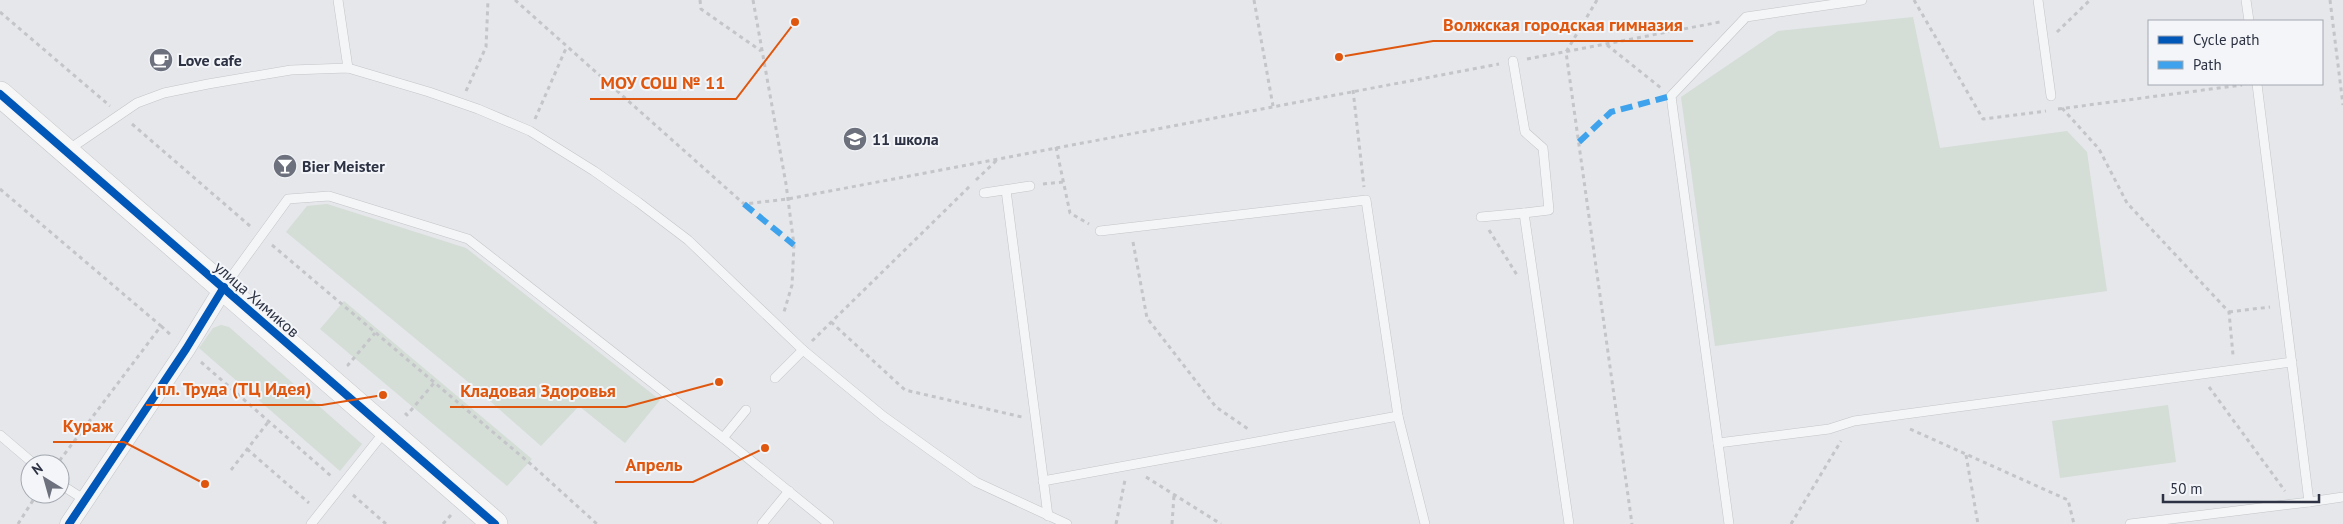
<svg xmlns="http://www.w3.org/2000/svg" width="2343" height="524" font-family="'PT Sans',sans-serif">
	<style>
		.green { fill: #d4ddd6 }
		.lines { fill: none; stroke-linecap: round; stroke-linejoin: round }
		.lane-casing { stroke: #c3c5c8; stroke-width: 10 }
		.street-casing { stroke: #c3c5c8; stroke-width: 19 }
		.secondary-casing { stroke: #c3c5c8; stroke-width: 26 }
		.path { stroke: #c4c5c9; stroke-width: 3; stroke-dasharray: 4 4; stroke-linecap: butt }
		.lane { stroke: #f4f5f6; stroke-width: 9 }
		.street { stroke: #f4f5f6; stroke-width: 18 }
		.secondary { stroke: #f7f7f8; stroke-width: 25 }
		.quiet { stroke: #3ea3ec; stroke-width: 6; stroke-dasharray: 12 6; stroke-linecap: butt }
		.cycleway-casing { stroke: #f3f5f8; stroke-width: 11 }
		.cycleway { stroke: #0057b8; stroke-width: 8 }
		.labels { text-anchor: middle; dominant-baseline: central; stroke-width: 4; stroke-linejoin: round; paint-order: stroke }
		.poi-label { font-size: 16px; font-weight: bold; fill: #2c3243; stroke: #f3f5f8; text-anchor: start }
		.street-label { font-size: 16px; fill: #2c3243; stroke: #f3f5f8 }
		.leader { fill: none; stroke: #df570f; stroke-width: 2 }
		.callout-dot { fill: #df570f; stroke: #f3f5f8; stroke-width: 2 }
		.callout-label { font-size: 18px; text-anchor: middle; font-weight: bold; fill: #df570f; stroke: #f3f5f8; stroke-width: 4; stroke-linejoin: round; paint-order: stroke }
	</style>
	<rect width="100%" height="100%" fill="#e5e7ea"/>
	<g class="green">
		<path d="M1913 17 1940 148 2067 131 2087 152 2107 291 1715 346 1681 97 1778 31Z"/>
		<path d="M327 204 466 248 660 400 625 443 579 406 541 446 473 386 286 232 307 206Z"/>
		<path d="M344 301 532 459 507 486 320 329Z"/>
		<path d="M221 325 229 327 362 444 340 471 199 348 213 328Z"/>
		<path d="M2168 405 2176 462 2060 478 2052 421Z"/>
	</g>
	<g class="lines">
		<g class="lane-casing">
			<g id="lane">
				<path d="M338 0 348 68"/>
				<path d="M2038 0 2051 96"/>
				<path d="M2246 0 2249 21"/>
				<path d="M1513 61 1525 132 1543 148 1549 210 1524 213 1569 524"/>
				<path d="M68 150 137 103 164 93 208 84 291 70 348 68 429 92 478 109 530 131 594 171 638 202 688 240 803 350 883 416 933 452 976 482 1067 524"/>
				<path d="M1006 190 1048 516"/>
				<path d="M984 193 1030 186"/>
				<path d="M1481 217 1524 213"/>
				<path d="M1100 231 1366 200 1398 416"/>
				<path d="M224 287 288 199 329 196 468 239 723 438 829 524"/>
				<path d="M775 378 803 350"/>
				<path d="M0 435 34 464"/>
				<path d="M723 438 746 410"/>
				<path d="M1718 443 1829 429 1854 421 2292 362"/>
				<path d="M1043 481 1398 416 1425 524"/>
				<path d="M60 484 85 500"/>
				<path d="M2309 502 2343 497"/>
				<path d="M311 524 385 431"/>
				<path d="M762 524 789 491"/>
				<path d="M1729 524 1671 96 1746 17 1862 0"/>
				<path d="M2130 524 2309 502 2257 84"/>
			</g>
		</g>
		<g class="street-casing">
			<path id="street" d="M69 524 186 349 224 287"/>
		</g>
		<g class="secondary-casing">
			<path id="secondary" d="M0 94 495 524"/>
		</g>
		<g class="path">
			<path d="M515 0 744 204 788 199 1499 64"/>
			<path d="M700 0 701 9 761 51"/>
			<path d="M753 0 786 184 794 245 792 285 784 312"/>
			<path d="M1254 0 1273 106"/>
			<path d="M1597 0 1566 52 1632 524"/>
			<path d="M1914 0 1983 119 2046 111"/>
			<path d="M2330 0 2343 105"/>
			<path d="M0 12 110 106"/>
			<path d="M2057 32 2090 0"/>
			<path d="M1607 45 1661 88"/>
			<path d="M1527 59 1720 22"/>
			<path d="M1353 90 1364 187"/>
			<path d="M466 91 486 47 488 0"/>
			<path d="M2062 108 2099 149 2127 203 2229 312 2233 355"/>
			<path d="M2058 109 2242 85"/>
			<path d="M535 119 567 46"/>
			<path d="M132 124 250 226"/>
			<path d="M1056 147 1070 213 1089 224"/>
			<path d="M976 180 997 160"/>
			<path d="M1043 184 1063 182"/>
			<path d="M0 189 161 326 57 464"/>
			<path d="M1489 230 1517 275"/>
			<path d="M1133 242 1147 318 1216 407 1248 429"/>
			<path d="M272 245 533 466 597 524"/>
			<path d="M2229 312 2270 307"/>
			<path d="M831 322 905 390 1022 417"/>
			<path d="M161 326 172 336"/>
			<path d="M812 341 970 186"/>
			<path d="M201 362 331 476"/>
			<path d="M349 366 348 365 375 333"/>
			<path d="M2209 387 2285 491"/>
			<path d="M405 413 407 415 434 383"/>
			<path d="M1910 429 2068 500 2074 524"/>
			<path d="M247 449 309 503"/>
			<path d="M1966 455 1978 524"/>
			<path d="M231 470 269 421"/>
			<path d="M1146 477 1221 524"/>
			<path d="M353 495 386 524"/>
			<path d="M18 524 37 494"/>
			<path d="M443 524 451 515"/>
			<path d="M1116 524 1125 480"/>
			<path d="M1172 524 1174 495"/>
			<path d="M1791 524 1841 441"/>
		</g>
		<use href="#lane" class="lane"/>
		<use href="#street" class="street"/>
		<use href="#secondary" class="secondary"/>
		<g class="quiet">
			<path d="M1579 142 1611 112 1671 96"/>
			<path d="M744 204 794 245"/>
		</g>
		<g class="cycleway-casing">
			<g id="cycleway">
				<path d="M0 94 495 524"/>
				<path d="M69 524 186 349 224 287"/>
			</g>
		</g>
		<use href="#cycleway" class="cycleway"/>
	</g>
	<defs>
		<g id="cafe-disc" transform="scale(1.25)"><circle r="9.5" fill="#6d717d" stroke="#f3f5f8"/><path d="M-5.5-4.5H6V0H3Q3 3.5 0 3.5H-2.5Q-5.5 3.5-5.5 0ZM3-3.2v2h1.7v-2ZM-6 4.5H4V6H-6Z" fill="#fff"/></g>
		<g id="school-disc" transform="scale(1.25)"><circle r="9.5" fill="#6d717d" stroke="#f3f5f8"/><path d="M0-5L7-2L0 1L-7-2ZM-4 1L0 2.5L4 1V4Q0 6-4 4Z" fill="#fff"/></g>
		<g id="bar-disc" transform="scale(1.25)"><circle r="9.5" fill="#6d717d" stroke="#f3f5f8"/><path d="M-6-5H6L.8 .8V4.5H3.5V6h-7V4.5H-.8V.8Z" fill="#fff"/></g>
	</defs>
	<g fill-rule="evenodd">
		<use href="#cafe-disc" x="161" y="60"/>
		<use href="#school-disc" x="855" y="139"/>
		<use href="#bar-disc" x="285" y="166"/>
	</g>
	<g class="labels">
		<g class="poi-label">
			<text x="178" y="60">Love cafe</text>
			<text x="872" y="139">11 школа</text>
			<text x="302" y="166">Bier Meister</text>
		</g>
		<g class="street-label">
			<text transform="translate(257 299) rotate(41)">улица Химиков</text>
		</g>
	</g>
	<path class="leader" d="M1339 57L1433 41H1693M795 22L736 99H590M383 395L322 405H146M719 382L626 407H450M205 484L124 442H53M765 448L693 482H615"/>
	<g class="callout-dot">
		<circle cx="1339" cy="57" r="5"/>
		<circle cx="795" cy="22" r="5"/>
		<circle cx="383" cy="395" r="5"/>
		<circle cx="719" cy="382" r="5"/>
		<circle cx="205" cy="484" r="5"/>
		<circle cx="765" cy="448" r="5"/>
	</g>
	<g class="callout-label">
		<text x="1563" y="31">Волжская городская гимназия</text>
		<text x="663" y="89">МОУ СОШ № 11</text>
		<text x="234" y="395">пл. Труда (ТЦ Идея)</text>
		<text x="538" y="397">Кладовая Здоровья</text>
		<text x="88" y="432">Кураж</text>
		<text x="654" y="471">Апрель</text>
	</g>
	<rect x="2148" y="20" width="175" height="65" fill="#f3f5f8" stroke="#a3a7b0"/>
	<rect x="2158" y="36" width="25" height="8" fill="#0057b8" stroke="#a3a7b0"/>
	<text x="2193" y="45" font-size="15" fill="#2c3243">Cycle path</text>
	<rect x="2158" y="61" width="25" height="8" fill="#3ea3ec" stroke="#a3a7b0"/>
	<text x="2193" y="70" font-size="15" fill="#2c3243">Path</text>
	<g transform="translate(45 479) rotate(323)"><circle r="24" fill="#f3f5f8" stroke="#a3a7b0"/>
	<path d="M0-4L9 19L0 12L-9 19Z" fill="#6d717d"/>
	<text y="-8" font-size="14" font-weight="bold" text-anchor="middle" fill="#2c3243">N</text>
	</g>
	<path d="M2163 494v8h156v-8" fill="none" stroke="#2c3243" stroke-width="2.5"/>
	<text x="2170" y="494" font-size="15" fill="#2c3243" stroke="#f3f5f8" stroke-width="4" paint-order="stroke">50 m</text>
</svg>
